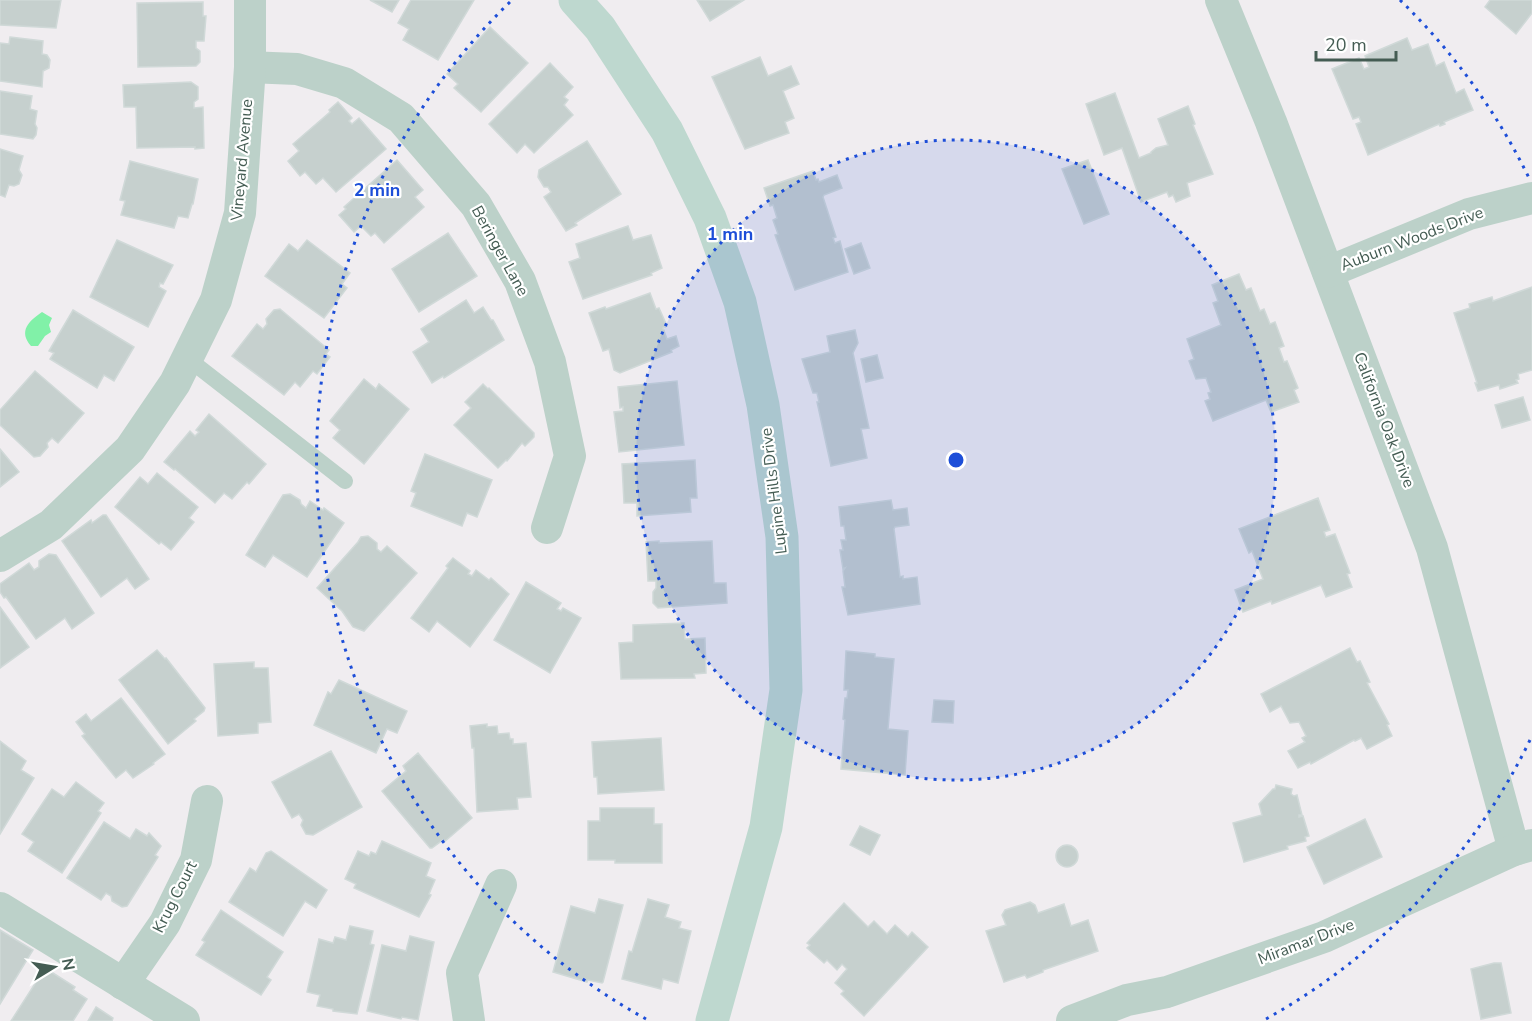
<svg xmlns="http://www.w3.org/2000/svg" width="1532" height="1021" font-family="'Nunito Sans',sans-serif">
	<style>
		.water { fill: #81f1a8 }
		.building { fill: #c6d0ce; stroke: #d0d9d8; stroke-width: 1.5 }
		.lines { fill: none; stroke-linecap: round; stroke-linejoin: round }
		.lane { stroke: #bcd1c9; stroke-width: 16 }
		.street { stroke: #bcd1c9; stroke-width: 32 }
		.secondary { stroke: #bed8cf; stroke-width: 33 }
		.ring { fill: none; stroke: #1d4ed8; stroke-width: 3; stroke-dasharray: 3 6 }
		.labels { text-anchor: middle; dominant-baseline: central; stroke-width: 4.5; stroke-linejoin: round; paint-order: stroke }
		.street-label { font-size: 16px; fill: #445c53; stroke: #fff }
		.centre { fill: #1d4ed8; stroke: #fff; stroke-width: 3 }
		.ring-label { font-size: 18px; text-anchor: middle; font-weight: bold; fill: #1d4ed8; stroke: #fff; stroke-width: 4.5; stroke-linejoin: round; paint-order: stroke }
	</style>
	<rect width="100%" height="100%" fill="#f0edf0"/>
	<path class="water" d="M42 312 52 318 49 325 51 332 45 336 38 346H31C18 331 29 321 42 312Z"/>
	<g class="building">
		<path d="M0 0H61L56 28 0 25Z"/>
		<path d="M370 0H399L392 12Z"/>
		<path d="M411 0H474L438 60 403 40 409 29 398 23Z"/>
		<path d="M697 0H744L710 21Z"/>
		<path d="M1490 0H1532V13L1516 34 1485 7Z"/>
		<path d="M203 2V16H206L204 41H196V48L200 51V62L196 66 138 67 137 3Z"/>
		<path d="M490 27 528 63 481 112 454 88 458 84 447 74Z"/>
		<path d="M10 37 43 41 42 54 47 55 50 60 49 68 43 71 42 87 0 81V43L9 44Z"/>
		<path d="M1407 38 1412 50 1428 44 1436 66 1444 62 1456 93 1464 89 1473 110 1444 122 1445 124 1440 126 1439 124 1368 155 1356 124 1361 122 1359 117 1353 119 1332 69 1359 58 1364 69 1369 67 1365 56Z"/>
		<path d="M760 57 768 76 791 66 799 84 783 91 794 118 785 122 789 133 745 149 712 77Z"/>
		<path d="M550 63 573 87 564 97 568 100 564 105 573 115 534 153 525 144 517 153 489 124Z"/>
		<path d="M191 82 198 87V99L194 102V108L203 107 204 148 195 149V147L137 148 136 107H124L123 85Z"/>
		<path d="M0 91 32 96 30 109 37 111 35 124 37 128 36 135 33 139 0 134Z"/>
		<path d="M1115 93 1139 158 1151 153V152L1156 148 1168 145 1158 119 1188 106 1195 124 1193 125 1213 174 1187 183 1190 196 1176 202 1173 195 1169 197 1167 192 1141 202 1122 148 1104 155 1086 104Z"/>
		<path d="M338 102 352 118 349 121 352 124 359 118 386 149 336 192 323 178 316 184 305 172 300 176 288 161 299 151 293 144 330 112 329 110Z"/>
		<path d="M587 141 621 194 575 223 577 225 566 231 544 197 551 192 548 187H544L538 177 539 170Z"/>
		<path d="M0 149 23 156 19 170 22 175 19 184 14 186 9 185 5 197 0 195Z"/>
		<path d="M397 160 423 190 415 197 424 207 384 243 375 233 371 236 361 226 354 232 339 215 346 209 344 207Z"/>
		<path d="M1088 160 1109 214 1084 224 1062 169Z"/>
		<path d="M130 161 198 179 193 204H192L188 218 178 216 174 228 121 215 125 201 120 200Z"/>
		<path d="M813 171 816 180 818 179 819 182 837 175 842 188 824 195 823 197 836 237 833 238 835 243 840 241 848 272 795 290 775 235 778 234 773 220 777 218 773 205 770 206 764 188Z"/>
		<path d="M628 226 633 240 651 235 662 268 651 273 652 275 583 299 569 262 580 258 576 244Z"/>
		<path d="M448 233 477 276 419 312 392 269Z"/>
		<path d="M117 240 173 265 163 284 160 283 159 287 166 291 148 327 90 297Z"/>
		<path d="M307 240 350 273 342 284 347 288 324 318 265 276 289 244 298 251Z"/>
		<path d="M861 243 870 268 854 274 845 249Z"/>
		<path d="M1239 274 1246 290 1251 288 1260 311 1264 309 1270 324 1275 322 1284 346 1279 348 1284 362 1287 361 1298 388 1294 390 1299 402 1271 412 1266 400 1213 421 1205 401 1210 399 1208 393 1211 392 1206 378 1196 379 1189 361 1194 359 1187 339 1221 325 1213 303 1218 301 1212 285Z"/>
		<path d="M1532 287V370L1518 374 1519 379 1516 380 1518 383 1500 389 1499 385 1478 391 1475 383H1477L1454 313 1470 308 1469 304 1492 297 1493 301Z"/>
		<path d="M650 293 656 309 659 308 667 326 663 328 667 339 676 336 679 346 671 350 672 352 620 373 614 370 609 349 603 351 589 313 605 307 606 309Z"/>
		<path d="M466 300 474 313 483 307 491 320H493L504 340 444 378 443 376 432 383 413 352 429 342 421 329Z"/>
		<path d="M280 309 329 350 326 354 330 357 317 374 313 371 300 387 295 382 284 395 232 356 257 324 263 329 267 324 266 319 274 310Z"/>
		<path d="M73 310 134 347 114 381 104 375 97 388 50 359 54 353 49 351Z"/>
		<path d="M855 330 858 343 853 353 869 428 861 429 867 458 831 466 817 402H819L817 393H813L802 359 830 352 827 336Z"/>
		<path d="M877 355 883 378 866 382 861 359Z"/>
		<path d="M35 371 84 413 58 443 52 438 47 443 48 447 40 456 34 457 0 425V410Z"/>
		<path d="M364 379 376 389 379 384 409 409 364 464 333 438 340 430 330 421Z"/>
		<path d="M677 381 684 445 619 452 614 412 623 411V407L620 408 618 387Z"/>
		<path d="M483 384 488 389 489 388 534 433V437L525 446 522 443 507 461 506 460 498 468 454 425 471 408 465 402Z"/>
		<path d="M1523 397 1530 420 1502 428 1495 405Z"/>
		<path d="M209 414 266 464 249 484 247 482 232 499 224 493 215 503 175 469 174 470 164 462 190 431 195 436 199 432 196 430Z"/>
		<path d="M0 449 19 472 0 487Z"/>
		<path d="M425 454 492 480 477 517 467 513 462 526 411 506 416 493 411 491Z"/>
		<path d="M695 460 697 498H690L691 512 637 516V503H624L622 464Z"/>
		<path d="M157 473 198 507 189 518 194 522 171 550 161 542 159 544 115 507 140 477 148 484Z"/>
		<path d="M290 494 300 500 301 504 306 508 310 501 323 510 324 508 344 523 307 577 273 555 265 567 246 555 283 495Z"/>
		<path d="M1318 498 1330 530 1324 532 1326 537 1335 534 1350 573 1347 574 1352 587 1326 597 1321 585 1272 604 1271 601 1243 612 1235 590 1263 579 1252 551 1249 553 1239 529Z"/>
		<path d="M891 500 893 510 907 508 909 525 895 527 894 529 900 577 903 576V579L917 577 920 604 848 615 842 587H845L843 571 845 568 843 569 840 550H843L841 540H846L844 526H841L839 507Z"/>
		<path d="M103 515H106L149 579 135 589 127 578 101 597 62 541 91 520 92 523Z"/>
		<path d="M368 536 377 543V549L381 552 387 546 417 573 364 631 353 627 342 611 317 588 358 542 361 537Z"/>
		<path d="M659 541V543L712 541 714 583H726L727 603 658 608 653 603V592L656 588V581H648L646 542Z"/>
		<path d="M49 554 56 555 94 613 72 629 65 618 36 639 6 597 4 598 0 592V584L29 563 34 570 39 567V561Z"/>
		<path d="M453 558 470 571 468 574 472 576 476 570 489 580 491 578 509 594 470 647 437 621 429 632 411 618 448 568 446 566Z"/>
		<path d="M526 582 561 603 557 609 561 611 563 608 581 618 550 673 494 640Z"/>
		<path d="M0 607 29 647 0 668Z"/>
		<path d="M684 623 685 639 705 638 706 673 694 674 695 678 621 679 619 643 633 642V625Z"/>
		<path d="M1350 648 1357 662 1360 661 1370 682 1367 683 1389 724 1387 725 1392 736 1367 749 1361 738 1355 741 1354 740 1311 764 1310 762 1298 768 1288 751 1305 742 1302 738 1306 736 1299 722 1290 723 1281 706 1270 712 1261 694Z"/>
		<path d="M157 650 165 659 166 658 205 708 204 711 194 719 196 721 168 744 119 680Z"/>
		<path d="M846 651 875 654V657L894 659 888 729 908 731 905 775 841 769 845 720 843 719 845 698H847L848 690H844Z"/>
		<path d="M254 662V668H268L271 722 258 723V733L218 736 214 664Z"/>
		<path d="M339 680 407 711 397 733 387 729 376 753 314 725 328 692 331 694Z"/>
		<path d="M121 698 165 754 153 763 154 764 133 778 126 770 116 778 82 736 85 734 76 722 86 714 91 721Z"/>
		<path d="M934 700 954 701 953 723 932 722Z"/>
		<path d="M487 724V727L497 726 498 734 509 733 510 739H513V744L526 743 531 797 517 798 518 809 477 812 474 748H472L470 726Z"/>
		<path d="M661 738 664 790 598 794 597 777H594L592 742Z"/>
		<path d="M0 741 26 761 21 770 34 778 0 834Z"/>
		<path d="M331 751 362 807 313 835 306 834 301 825 303 820 299 814 292 818 272 782Z"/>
		<path d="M418 753 472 818 444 842 443 840 432 848H430L382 791 406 771 403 766Z"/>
		<path d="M76 782 104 803 98 811 101 813 62 873 28 851 34 842 22 834 52 789 64 797Z"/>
		<path d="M1276 785 1292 789 1291 794 1294 796 1297 795 1302 815H1299V817L1303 816 1309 836 1305 837 1306 841 1287 846 1288 849 1244 862 1233 823 1262 815 1259 804 1273 789H1275Z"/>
		<path d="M600 808H654V824H662V863H615V860H588V821H600Z"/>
		<path d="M1365 819 1382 857 1324 884 1307 847Z"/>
		<path d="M104 822 130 839 136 829 147 836 149 833 161 846 155 855 158 857 127 906 122 907 112 901 111 896 106 893 101 900 67 878Z"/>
		<path d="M860 826 880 835 870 855 850 845Z"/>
		<path d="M382 841 431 863 426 876 435 880 429 894 431 895 419 917 354 888 356 884 345 879 358 851 369 856 371 852 376 854Z"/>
		<circle cx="1067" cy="856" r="11"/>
		<path d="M271 851 327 890 316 908 305 901 283 936 229 902 250 868 256 872 266 853Z"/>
		<path d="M599 899 623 905 603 982 602 983 588 980 587 982 553 972 571 906 595 913Z"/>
		<path d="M648 899 669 905 665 917 681 922 679 928 691 931 678 983 663 979 661 989 622 979 629 951 632 952Z"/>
		<path d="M1030 902 1035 905 1038 913 1064 904 1071 926 1088 920 1098 951 1043 970V972L1027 978 1025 975 1004 982 986 931 1006 925 1002 915 1005 910Z"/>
		<path d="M844 903 868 927 874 921 887 934 895 925 908 937 912 932 928 947 864 1016 841 994 844 991 835 983 847 969 842 964 837 970 827 960 824 963 807 948 810 945 807 943Z"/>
		<path d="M221 910 283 952 267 977 271 980 261 995 196 955 205 942 202 940Z"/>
		<path d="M350 926 373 931 370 944 374 945 357 1014 333 1011V1009L317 1006 320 995 307 992 319 939 333 943 335 937 346 940Z"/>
		<path d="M0 930 33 950 0 1004Z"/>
		<path d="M410 936 434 942 418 1020 402 1017 401 1019 367 1011 382 945 406 951Z"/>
		<path d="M1494 963H1501L1511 1013 1481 1019 1471 969Z"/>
		<path d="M45 968 75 987 73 990 87 999 73 1021H11Z"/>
		<path d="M96 1007 113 1018 112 1021H88Z"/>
	</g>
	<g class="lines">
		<path class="lane" d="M187 358 345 481"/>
		<g class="street">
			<path d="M1221 0 1271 122 1432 548 1514 850"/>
			<path d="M250 67 297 69 344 83 401 118 476 205 520 281 550 362 570 456 547 528"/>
			<path d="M1328 272 1469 214 1532 198"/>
			<path d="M0 556 51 525 130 449 175 383 216 300 240 213 250 67V0"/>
			<path d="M0 908 184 1021"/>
			<path d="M123 984 165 923 196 860 207 801"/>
			<path d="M469 1021 462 973 501 885"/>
			<path d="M1072 1021 1127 1000 1167 992 1324 937 1514 850 1532 845"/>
		</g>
		<path class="secondary" d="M575 0 600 28 667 131 710 218 740 302 763 405 782 537 786 690 766 827 712 1021"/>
	</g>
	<circle cx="956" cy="460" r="320" fill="#1d4ed8" fill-opacity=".12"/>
	<g class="ring">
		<circle cx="956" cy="460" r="320"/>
		<path d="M1530 740A639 639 0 0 1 1266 1019M646 1019A639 639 0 0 1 512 0M1400 0A639 639 0 0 1 1530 180"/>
	</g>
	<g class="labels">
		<g class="street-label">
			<text transform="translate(242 160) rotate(-85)">Vineyard Avenue</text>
			<text transform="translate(1412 239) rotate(-21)">Auburn Woods Drive</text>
			<text transform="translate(500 251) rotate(61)">Beringer Lane</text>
			<text transform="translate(1384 420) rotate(69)">California Oak Drive</text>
			<text transform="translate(774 491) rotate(-97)">Lupine Hills Drive</text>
			<text transform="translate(175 897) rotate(-63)">Krug Court</text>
			<text transform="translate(1306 942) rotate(-21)">Miramar Drive</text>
		</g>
	</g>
	<circle cx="956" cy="460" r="9" class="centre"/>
	<g class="ring-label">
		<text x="377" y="196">2 min</text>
		<text x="730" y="240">1 min</text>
	</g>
	<g transform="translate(54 967) rotate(79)" stroke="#ffffff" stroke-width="4.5" paint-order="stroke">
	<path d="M0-4.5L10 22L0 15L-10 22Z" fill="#445c53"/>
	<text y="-9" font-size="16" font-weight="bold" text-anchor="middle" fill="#445c53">N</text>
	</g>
	<path d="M1316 51v9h80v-9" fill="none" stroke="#445c53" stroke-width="3"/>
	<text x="1325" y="51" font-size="18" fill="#445c53" stroke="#ffffff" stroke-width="4.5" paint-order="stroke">20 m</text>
</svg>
